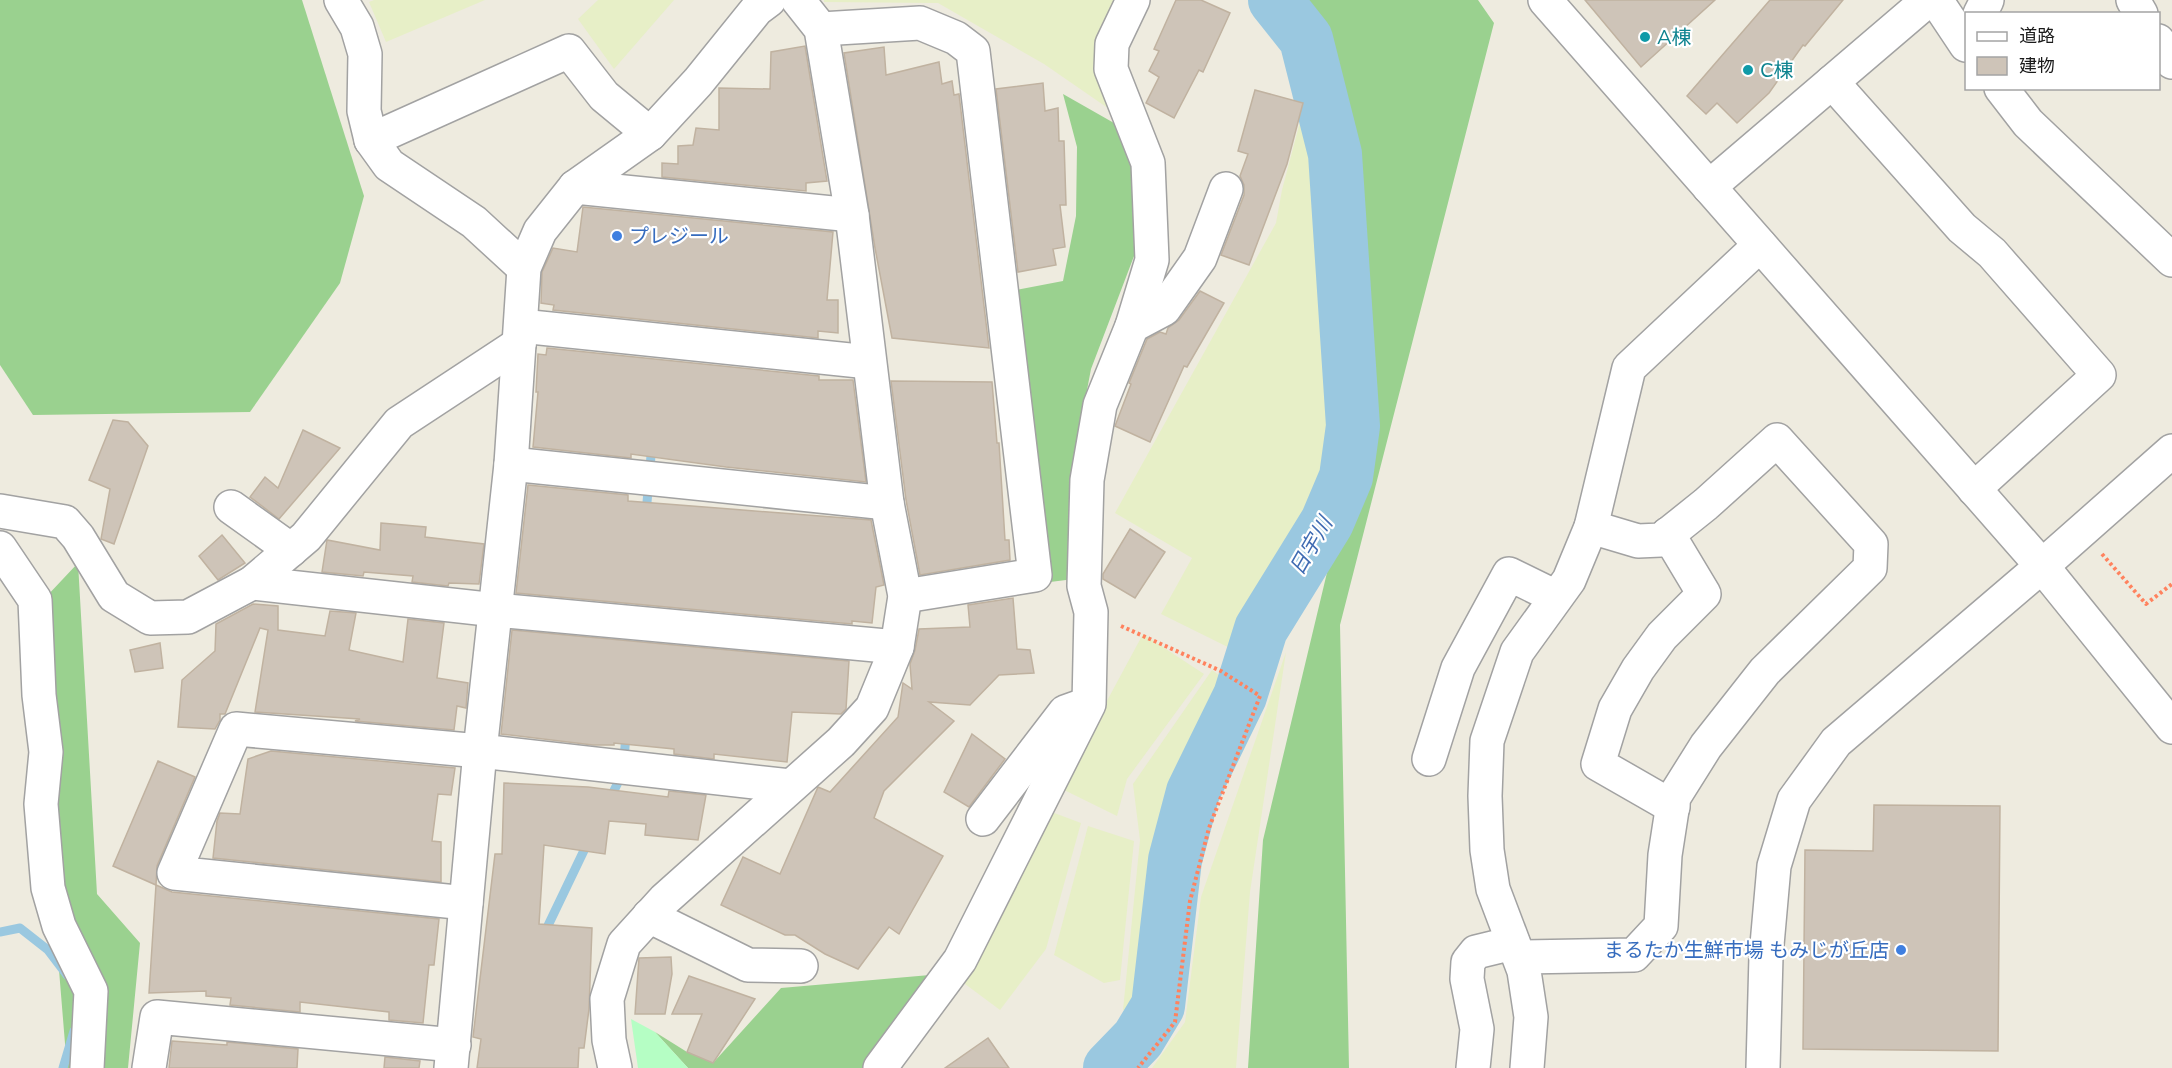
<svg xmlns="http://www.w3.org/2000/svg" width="2172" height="1068" font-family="'Nunito Sans','Noto Sans JP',sans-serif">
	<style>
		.farmland { fill: #e7efc7 }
		.forest { fill: #9ad18f }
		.park { fill: #b5fec4 }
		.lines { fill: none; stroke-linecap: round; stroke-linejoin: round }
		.stream { stroke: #9ac8e0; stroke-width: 9 }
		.river { stroke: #9ac8e0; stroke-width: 54 }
		.building { fill: #cec4b8; stroke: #c0b2a0; stroke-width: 1.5 }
		.minor-casing { stroke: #a2a2a2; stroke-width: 36 }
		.tertiary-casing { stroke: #a2a2a2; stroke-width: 36 }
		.path { stroke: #ff825e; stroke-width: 4; stroke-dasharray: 3 3; stroke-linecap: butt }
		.minor { stroke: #fff; stroke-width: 33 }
		.tertiary { stroke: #fff; stroke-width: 33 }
		.culture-dot { fill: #0f9aa8; stroke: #fff; stroke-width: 2 }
		.shop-dot { fill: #3f7fe0; stroke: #fff; stroke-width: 2 }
		.labels { text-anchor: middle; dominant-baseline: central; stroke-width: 4.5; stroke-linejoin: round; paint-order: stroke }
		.culture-label { font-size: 20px; fill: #0d838f; stroke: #fff; text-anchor: start }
		.shop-label { font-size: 20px; fill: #366cbe; stroke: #fff; text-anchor: start }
		.water-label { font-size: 21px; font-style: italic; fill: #3f6bb2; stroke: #fff }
	</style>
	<rect width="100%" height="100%" fill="#eeebdf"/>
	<g class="farmland">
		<path d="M374 0H485L386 42 369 2Z"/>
		<path d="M598 0H674L614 69 578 19Z"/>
		<path d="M824 0H1123L1094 52 1115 113 1044 64 938 3 824 2Z"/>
		<path d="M1310 84 1332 227 1343 401 1316 524 1244 655 1161 614 1192 558 1115 513 1276 223 1282 190Z"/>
		<path d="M1143 634 1204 674 1127 779 1117 816 1060 788Z"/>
		<path d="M1286 652 1250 892 1236 1068H1152L1185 1022 1201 897Z"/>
		<path d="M1212 670 1231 684 1178 780 1168 818 1159 904 1141 1014 1123 1010 1140 840 1133 784Z"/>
		<path d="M1049 811 1081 823 1046 949 1000 1010 957 978Z"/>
		<path d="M1088 826 1134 841 1120 980 1104 983 1054 955Z"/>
	</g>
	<g class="forest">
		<path d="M0 0H302L364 196 340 283 250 412 33 415 0 365Z"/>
		<path d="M1293 0H1478L1494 23 1340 625 1349 1068H1248L1263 840 1370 393 1332 46Z"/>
		<path d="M1063 94 1121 127 1139 170V243L1091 369 1071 474 1074 579 1050 582 1016 290 1063 281 1076 216 1077 147Z"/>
		<path d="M78 563 97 894 140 943 128 1068H67L30 614Z"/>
		<path d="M930 975 864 1068H688L655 1032 687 1052 713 1063 781 988Z"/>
	</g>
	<path class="park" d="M631 1019 655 1032 688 1068H638Z"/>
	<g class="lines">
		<g class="stream">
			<path d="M646 514 652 444"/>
			<path d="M609 801 623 772 626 734"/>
			<path d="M0 932 20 928 48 950 67 975"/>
			<path d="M543 936 589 840"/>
			<path d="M63 1068 74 1031"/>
		</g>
		<path class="river" d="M1110 1068 1138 1039 1158 1006 1175 860 1193 792 1240 696 1261 629 1327 522 1346 477 1353 426 1335 154 1306 39 1275 0"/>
	</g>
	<g class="building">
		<path d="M1176 0H1201L1230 13 1203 72 1199 70 1174 118 1146 103 1159 77 1149 71 1159 51 1154 49Z"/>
		<path d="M1585 0H1715L1641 67Z"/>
		<path d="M1770 0H1843L1805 46 1803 45 1769 93 1737 123 1717 103 1706 114 1687 96Z"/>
		<path d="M805 46 827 181 806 183V191L662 177V163L678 164V146L693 145 696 128 719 130V88L770 89 771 52Z"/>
		<path d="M884 47 886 75 939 62 942 84 952 81 954 95 959 94 989 348 892 338 875 248 844 53Z"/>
		<path d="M1043 83 1045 111 1058 108 1059 141H1064L1066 205H1060L1065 247 1053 249 1056 265 1018 272 996 89Z"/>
		<path d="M1255 90 1303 103 1287 164 1249 265 1221 255 1244 195V185L1240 176 1248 154 1238 151Z"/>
		<path d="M583 207 833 232 827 300H838V333L818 331V338L553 310 554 305 541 303 542 272 553 248 577 252Z"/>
		<path d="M1200 291 1224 303 1187 367 1184 366 1150 442 1115 426 1131 384 1129 383 1147 339 1160 332 1166 334 1168 328 1179 320Z"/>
		<path d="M547 348 819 376V380H853L866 482 726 467 631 454V458L533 447 538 392H536L538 354 546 355Z"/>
		<path d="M891 381 992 382 997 443H999L1005 540H1009L1010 560 920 575 906 500Z"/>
		<path d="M113 420 128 422 148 446 114 544 101 539 110 489 89 480Z"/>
		<path d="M303 430 340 448 279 519 250 497 265 477 278 488Z"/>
		<path d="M528 485 628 495V501L871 520 884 585 876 587 872 623 852 621V624L516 593Z"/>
		<path d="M381 523 426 527 425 537 484 544 479 584 449 583 448 586 412 582 413 576 364 572 363 576 322 572 327 540 380 550Z"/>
		<path d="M1130 529 1165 552 1135 598 1103 579V574Z"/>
		<path d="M222 535 245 563 218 580 199 556Z"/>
		<path d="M1013 598 1017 649 1030 650 1034 673 999 675 970 705 929 702 954 721 884 791 874 818 943 856 899 934 889 927 858 969 825 954 795 935H785L721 905 743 857 780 874 818 787 830 792 898 717 903 683 912 689 910 664 915 650 919 629 970 627 968 605Z"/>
		<path d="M253 604 278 606V630L325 636 330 611 356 613 349 650 403 662 408 619 444 623 437 678 468 683 466 708 457 706 454 730 355 721 360 719 255 712 268 630 260 628 225 714H220V720L215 729 178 727 182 680 215 651 216 624Z"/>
		<path d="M512 630 849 661 846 709 841 714 792 712 787 762 714 754V759L674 754V749L614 743V745H593L501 734Z"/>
		<path d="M160 643 163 668 135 672 130 650Z"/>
		<path d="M972 734 1005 759 969 807 944 792Z"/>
		<path d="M271 751 455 768 451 795 438 794 432 841 441 842V882L213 858 217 821 220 813 240 814 248 759Z"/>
		<path d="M158 761 195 777 157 866 156 885 113 866Z"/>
		<path d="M504 783 588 787 668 797 669 791 706 795 698 840 645 835 646 824 609 821 605 854 544 845 539 924 592 928 589 1009 584 1048H579L578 1068H477L481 1039 473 1037 495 854H502Z"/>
		<path d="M1874 805 2000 806 1998 1051 1803 1049 1805 850 1873 851Z"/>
		<path d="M156 885 172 892 439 919 434 965H429L423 1023 389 1020V1012L300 1002V1012L230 1005 231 998 206 996V991L149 993Z"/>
		<path d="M671 957 672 974 665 1014H635L639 958Z"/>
		<path d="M689 976 755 999 713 1063 687 1052 702 1014H672Z"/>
		<path d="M988 1038 1009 1068H945Z"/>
		<path d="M172 1041 227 1045V1042L298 1049 297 1068H169Z"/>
		<path d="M385 1057 420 1061 419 1068H384Z"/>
	</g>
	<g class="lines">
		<g class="minor-casing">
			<g id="minor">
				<path d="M341 0 357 27 365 54 364 111 371 140 389 165 474 222 524 268"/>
				<path d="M1936 0 1966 45"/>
				<path d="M2133 0 2141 14"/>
				<path d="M1980 14 1987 0"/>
				<path d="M821 29 920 23 956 38 973 51 1035 575 905 596"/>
				<path d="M2158 41 2172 62"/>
				<path d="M1832 82 1962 228 1992 253 2099 375 1974 489"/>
				<path d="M2001 88 2028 123 2172 260"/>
				<path d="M371 140 569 51 604 96 650 134"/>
				<path d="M575 187 852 215"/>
				<path d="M1709 187 1928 0"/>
				<path d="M521 326 869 362"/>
				<path d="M1132 326 1164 309 1200 258 1226 189"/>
				<path d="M511 464 887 503"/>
				<path d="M231 507 291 550"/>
				<path d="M0 511 65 522 78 537 114 596 150 618 188 617 252 583 306 537 399 423 519 344"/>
				<path d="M1591 527 1629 368 1760 245"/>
				<path d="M1668 534 1704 594 1662 636 1638 669 1615 709 1598 764 1673 807"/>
				<path d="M0 548 35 600 39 695 46 752 41 804 48 888 59 926 91 991 87 1068"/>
				<path d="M252 583 496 610 897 647"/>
				<path d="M1429 759 1458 668 1509 574 1556 597"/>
				<path d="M983 819 1065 712 1079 707"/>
				<path d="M466 903 174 873 236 729 480 751 790 786"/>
				<path d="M649 916 748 965 801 966"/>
				<path d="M1519 957 1634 955 1661 926 1665 855 1674 797 1706 746 1765 671 1870 568 1871 544 1777 440 1706 504 1661 540 1638 541 1591 527 1569 580 1517 652 1487 741 1485 796 1487 850 1493 889 1524 971 1531 1017 1527 1068"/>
				<path d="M149 1068 157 1017 454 1045"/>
				<path d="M451 1068 480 751 511 464 519 344"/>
				<path d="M615 1068 609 1040 607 999 624 944 664 900 841 742 872 708 897 647 905 596 887 503 852 215 821 29 798 0"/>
				<path d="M880 1068 960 960 1089 704 1091 612 1084 586 1087 480 1100 405 1132 326 1152 260 1148 163 1111 69 1112 44 1133 0"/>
				<path d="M1473 1068 1477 1029 1467 979 1468 962 1476 952 1513 943"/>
				<path d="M1763 1068 1766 956 1774 866 1794 800 1836 742 2042 566 2172 451"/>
			</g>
		</g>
		<g class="tertiary-casing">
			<g id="tertiary">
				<path d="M1545 0 2042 566 2172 727"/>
				<path d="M519 344 524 268 540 231 575 187 650 134 698 82 757 9 769 0"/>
			</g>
		</g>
		<g class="path">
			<path d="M2102 554 2146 604 2172 584"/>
			<path d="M1121 626 1221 671 1260 696 1209 828 1190 901 1175 1022 1138 1068"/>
		</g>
		<use href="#minor" class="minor"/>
		<use href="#tertiary" class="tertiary"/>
	</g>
	<g class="culture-dot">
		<circle cx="1645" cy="37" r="6"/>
		<circle cx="1748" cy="70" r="6"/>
	</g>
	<g class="shop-dot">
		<circle cx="617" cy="236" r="6"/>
		<circle cx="1901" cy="950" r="6"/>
	</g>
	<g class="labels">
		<g class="culture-label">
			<text x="1657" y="37">A棟</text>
			<text x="1760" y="70">C棟</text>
		</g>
		<g class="shop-label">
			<text x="629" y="236">プレジール</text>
			<text x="1889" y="950" text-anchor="end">まるたか生鮮市場 もみじが丘店</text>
		</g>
		<g class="water-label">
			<text transform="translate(1311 546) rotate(-60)">日宇川</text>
		</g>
	</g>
	<rect x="1965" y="12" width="195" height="78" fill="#ffffff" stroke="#a4a4a4" stroke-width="1.5"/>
	<rect x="1977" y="32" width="30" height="9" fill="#ffffff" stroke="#a4a4a4" stroke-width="1.5"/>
	<text x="2019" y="42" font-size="18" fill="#1b1b1b">道路</text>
	<rect x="1977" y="57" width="30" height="18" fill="#cec4b8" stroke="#a4a4a4" stroke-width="1.5"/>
	<text x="2019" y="72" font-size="18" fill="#1b1b1b">建物</text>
</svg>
